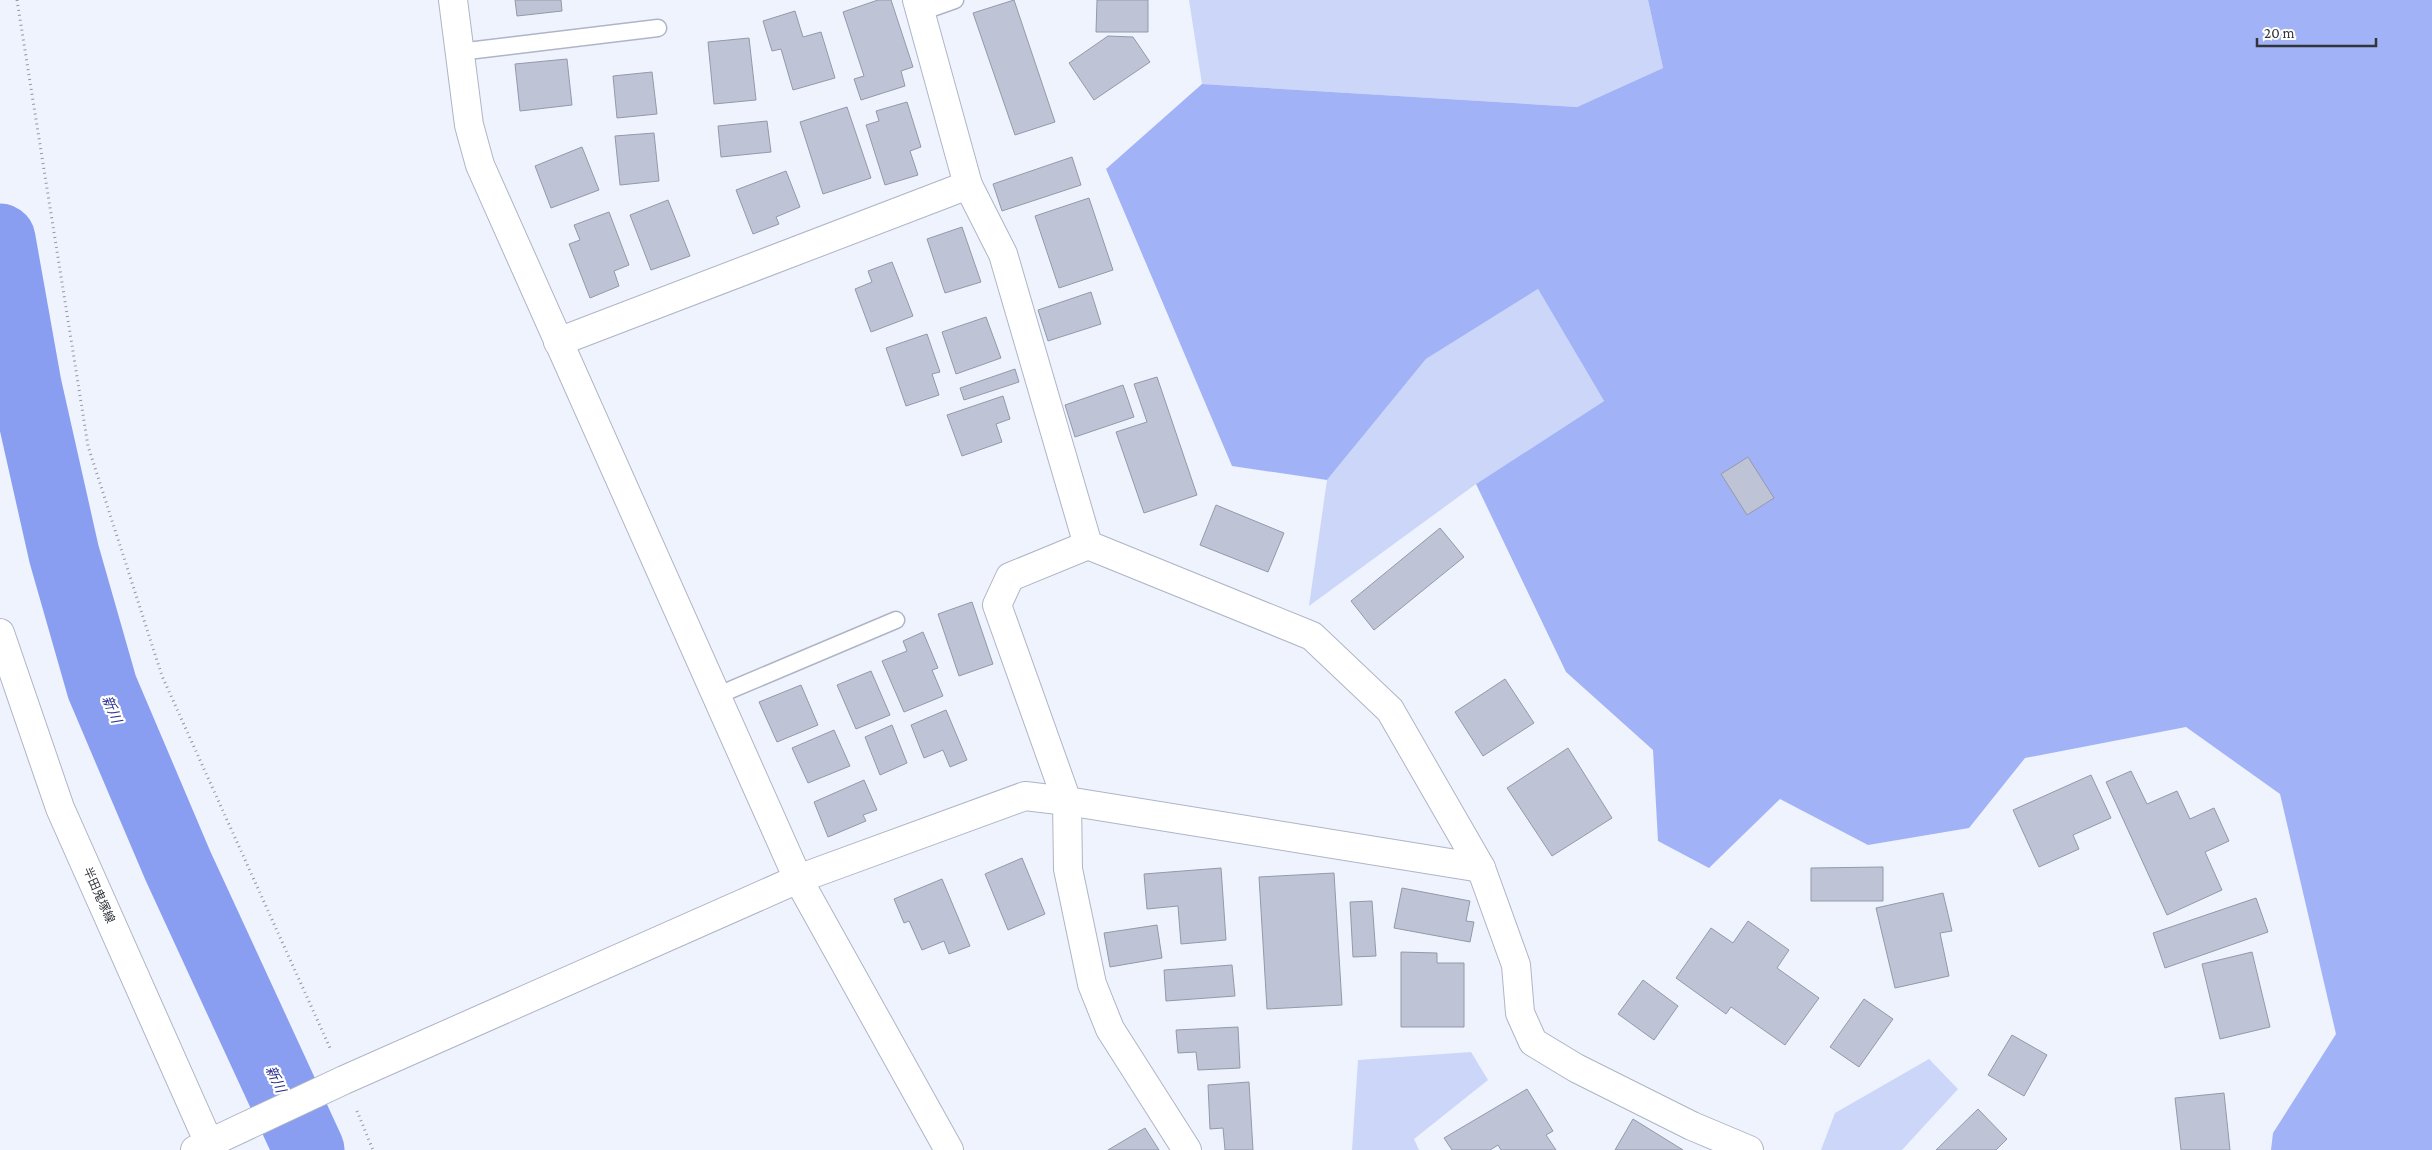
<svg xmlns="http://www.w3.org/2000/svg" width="2432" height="1150" font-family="'Crimson Pro','Noto Sans JP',serif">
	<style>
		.green { fill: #cbd6f9 }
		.forest { fill: #a1b3f6 }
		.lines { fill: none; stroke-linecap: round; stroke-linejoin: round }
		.river { stroke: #8a9ef1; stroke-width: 71 }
		.building { fill: #bec4d5; stroke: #9499aa }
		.lane-casing { stroke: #afb5c6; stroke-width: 19 }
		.street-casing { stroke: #afb5c6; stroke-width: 30 }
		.secondary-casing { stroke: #afb5c6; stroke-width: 30 }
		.path { stroke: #9497a0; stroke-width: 3; stroke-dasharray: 1 4; stroke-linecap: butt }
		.lane { stroke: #fff; stroke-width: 16 }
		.street { stroke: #fff; stroke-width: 28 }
		.secondary { stroke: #fff; stroke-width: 28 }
		.labels { text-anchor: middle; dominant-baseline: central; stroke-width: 4.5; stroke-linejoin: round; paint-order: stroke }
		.street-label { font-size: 12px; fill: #32343b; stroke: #fff }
		.water-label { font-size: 14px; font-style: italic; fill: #272f8d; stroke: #fff }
	</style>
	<rect width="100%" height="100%" fill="#eff3fe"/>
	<g class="green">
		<path d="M1189 0H1648L1663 68 1577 107 1202 84Z"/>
		<path d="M1538 289 1604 401 1476 484 1309 606 1327 480 1426 359Z"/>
		<path d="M1471 1052 1488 1080 1414 1139 1419 1150H1352L1358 1060Z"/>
		<path d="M1929 1059 1958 1089 1902 1150H1821L1835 1113Z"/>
	</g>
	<path class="forest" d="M1648 0H2432V1150H2271L2273 1133 2336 1034 2280 794 2186 727 2025 758 1969 828 1868 845 1780 799 1709 868 1658 841 1653 750 1566 672 1476 484 1604 401 1538 289 1426 359 1327 480 1232 466 1106 169 1202 84 1577 107 1663 68Z"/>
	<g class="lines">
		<path class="river" d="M0 239 26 385 64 554 102 687 178 866 309 1150"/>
	</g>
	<g class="building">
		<path d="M515 0H561L562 11 517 16Z"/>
		<path d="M878 0H891L913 67 901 71 905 86 861 100 854 79 864 76 843 12Z"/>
		<path d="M1014 0 1055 122 1015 135 973 13Z"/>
		<path d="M1097 0H1148V32H1096Z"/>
		<path d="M795 11 803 37 821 32 835 78 793 90 781 49 772 51 763 21Z"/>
		<path d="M1108 36 1133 37 1150 62 1094 100 1069 63Z"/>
		<path d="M749 38 756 100 714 104 708 42Z"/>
		<path d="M567 59 572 105 520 111 515 64Z"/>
		<path d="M652 72 657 114 617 118 613 76Z"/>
		<path d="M907 102 921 147 910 151 918 175 885 185 866 125 879 121 876 111Z"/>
		<path d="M847 107 871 178 823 194 800 122Z"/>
		<path d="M767 121 771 152 721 157 718 126Z"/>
		<path d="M654 133 659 181 620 185 615 136Z"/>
		<path d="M582 147 599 190 551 208 535 166Z"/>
		<path d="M1072 157 1081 185 1002 211 993 184Z"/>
		<path d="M786 171 800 207 776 217 779 224 753 234 736 190Z"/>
		<path d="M1089 198 1113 270 1059 288 1035 216Z"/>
		<path d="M668 200 690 256 651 270 630 215Z"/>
		<path d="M609 212 629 265 614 271 619 286 590 298 569 244 580 240 574 225Z"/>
		<path d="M962 227 981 282 945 293 927 239Z"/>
		<path d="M892 262 913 316 871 332 855 289 872 282 868 271Z"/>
		<path d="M1091 292 1101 324 1048 341 1038 310Z"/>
		<path d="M986 317 1001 358 956 374 942 332Z"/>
		<path d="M927 334 940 372 932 374 939 395 906 406 886 348Z"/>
		<path d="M1015 369 1019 382 964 400 960 388Z"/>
		<path d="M1157 377 1197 495 1144 513 1116 432 1147 422 1134 384Z"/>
		<path d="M1123 385 1134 417 1075 437 1065 405Z"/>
		<path d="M1003 396 1010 419 996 424 1002 442 962 456 947 415Z"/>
		<path d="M1748 457 1774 498 1747 515 1721 474Z"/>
		<path d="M1216 505 1284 533 1268 572 1200 545Z"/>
		<path d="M1440 528 1464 557 1374 630 1351 601Z"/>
		<path d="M972 602 993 664 959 676 938 614Z"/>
		<path d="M923 632 938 668 932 670 943 696 904 712 882 661 907 651 903 641Z"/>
		<path d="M871 671 890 715 856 729 837 685Z"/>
		<path d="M1505 679 1534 723 1483 756 1455 712Z"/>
		<path d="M801 685 818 725 777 742 759 702Z"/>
		<path d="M946 710 967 760 950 767 943 750 924 758 911 725Z"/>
		<path d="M892 725 907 763 880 775 865 737Z"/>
		<path d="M834 730 850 766 808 783 792 748Z"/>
		<path d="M1568 748 1612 818 1552 856 1507 788Z"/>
		<path d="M2131 771 2147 804 2177 791 2190 819 2214 808 2229 841 2205 852 2222 890 2167 915 2106 782Z"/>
		<path d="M2091 775 2111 818 2073 835 2079 849 2039 867 2013 810Z"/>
		<path d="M864 780 877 810 863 815 866 821 828 837 814 802Z"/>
		<path d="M1022 858 1045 914 1008 930 985 874Z"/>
		<path d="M1883 867V901H1811V868Z"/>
		<path d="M1221 868 1226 940 1181 944 1178 906 1147 909 1144 874Z"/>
		<path d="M1334 873 1342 1005 1267 1009 1259 877Z"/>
		<path d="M942 879 970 946 949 954 944 941 922 950 909 921 904 923 894 899Z"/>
		<path d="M1402 888 1470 901 1466 921 1474 922 1470 942 1394 928Z"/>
		<path d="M1943 893 1952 931 1940 933 1949 976 1895 988 1876 908Z"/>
		<path d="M2256 898 2268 932 2165 968 2153 933Z"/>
		<path d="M1372 901 1376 956 1353 957 1350 902Z"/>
		<path d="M1748 921 1789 950 1777 968 1819 998 1785 1045 1731 1007 1726 1014 1676 978 1711 928 1733 943Z"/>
		<path d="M1157 925 1162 958 1110 967 1104 933Z"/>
		<path d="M1401 952 1437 953V963H1464V1027H1401Z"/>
		<path d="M2252 952 2270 1027 2220 1039 2202 964Z"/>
		<path d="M1232 965 1235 996 1166 1001 1164 970Z"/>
		<path d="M1643 980 1678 1006 1654 1040 1618 1014Z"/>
		<path d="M1864 999 1893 1019 1859 1067 1830 1047Z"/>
		<path d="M1238 1027 1240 1068 1198 1070 1196 1052 1178 1053 1176 1030Z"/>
		<path d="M2012 1035 2047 1055 2024 1096 1988 1075Z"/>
		<path d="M1249 1082 1253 1150H1225L1223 1128 1210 1129 1208 1085Z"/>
		<path d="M1527 1089 1553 1131 1546 1135 1556 1150H1501L1498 1145 1490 1150H1452L1444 1138Z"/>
		<path d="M2224 1093 2230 1150H2181L2175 1098Z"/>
		<path d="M1978 1109 2007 1139 1996 1150H1936Z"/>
		<path d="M1633 1119 1683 1150H1615Z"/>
		<path d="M1145 1128 1159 1150H1108Z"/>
	</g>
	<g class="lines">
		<g class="lane-casing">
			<g id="lane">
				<path d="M921 12 955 0"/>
				<path d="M459 52 658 28"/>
				<path d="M716 696 896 620"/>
			</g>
		</g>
		<g class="street-casing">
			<g id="street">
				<path d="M453 0 469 125 480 165 798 879 949 1150"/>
				<path d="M917 0 968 185 1003 254 1088 545 1312 636 1390 710 1481 868 1516 965 1520 1013 1533 1042 1576 1068 1692 1126 1749 1150"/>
				<path d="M558 342 968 185"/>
				<path d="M1088 545 1010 577 997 605 1067 801 1068 869 1092 984 1110 1029 1187 1150"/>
				<path d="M195 1150 344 1080 798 879 1025 796 1067 801 1481 868"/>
			</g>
		</g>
		<g class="secondary-casing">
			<path id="secondary" d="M0 633 60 808 212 1150"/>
		</g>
		<g class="path">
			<path d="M17 0 88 446 162 676 330 1048"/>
			<path d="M357 1111 373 1150"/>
		</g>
		<use href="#lane" class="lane"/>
		<use href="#street" class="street"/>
		<use href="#secondary" class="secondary"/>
	</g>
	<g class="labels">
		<g class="street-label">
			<text transform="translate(99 895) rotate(66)">半田鬼塚線</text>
		</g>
		<g class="water-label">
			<text transform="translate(112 709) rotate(67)">新川</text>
			<text transform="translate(276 1079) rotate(65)">新川</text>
		</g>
	</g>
	<path d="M2257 38v8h119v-8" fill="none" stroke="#32343b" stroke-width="2.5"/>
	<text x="2264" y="38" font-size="15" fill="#32343b" stroke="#ffffff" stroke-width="4" paint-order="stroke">20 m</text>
</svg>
